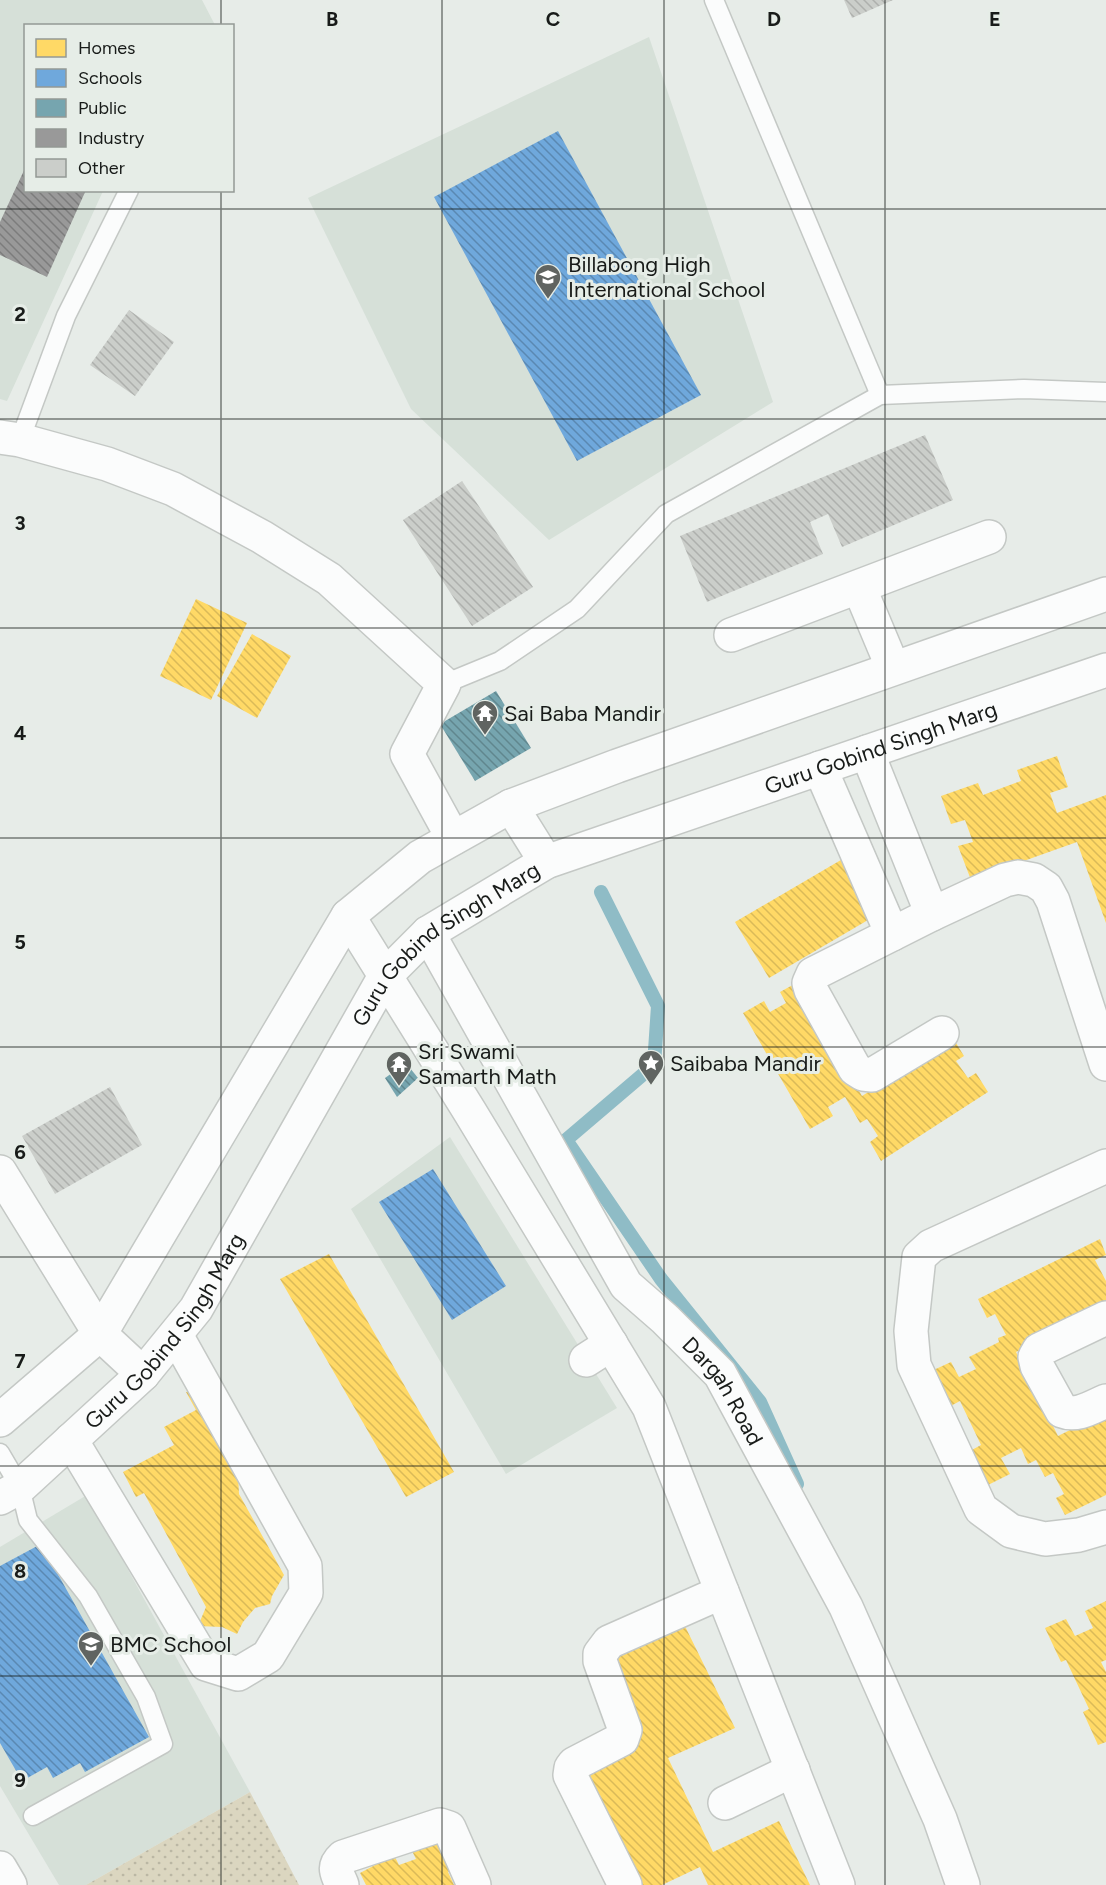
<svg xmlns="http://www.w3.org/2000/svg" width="1106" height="1885" font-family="Figtree,sans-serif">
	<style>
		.built { fill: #d6e0d8 }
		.grass { fill: url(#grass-dots) }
		.homes { fill: url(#homes-back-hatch) }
		.schools { fill: url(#schools-back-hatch) }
		.public { fill: url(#public-back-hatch) }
		.industry { fill: url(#industry-back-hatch) }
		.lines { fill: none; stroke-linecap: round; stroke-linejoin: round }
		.stream { stroke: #8fbcc6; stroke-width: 14 }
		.building { fill: url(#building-back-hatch) }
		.service-casing { stroke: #c4c8c5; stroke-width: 21 }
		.minor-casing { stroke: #c4c8c5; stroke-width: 36 }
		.tertiary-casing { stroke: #c4c8c5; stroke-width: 36 }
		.service { stroke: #fbfcfc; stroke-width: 18 }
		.minor { stroke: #fbfcfc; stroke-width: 33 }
		.tertiary { stroke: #fbfcfc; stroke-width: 33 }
		.grid { fill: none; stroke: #181b19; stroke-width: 1.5; stroke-opacity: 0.55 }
		.labels { text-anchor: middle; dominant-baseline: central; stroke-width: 6; stroke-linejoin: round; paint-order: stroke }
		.poi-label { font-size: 22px; fill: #181b19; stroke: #e6ede7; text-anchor: start }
		.street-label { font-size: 22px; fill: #181b19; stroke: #e6ede7 }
		.grid-label { font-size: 20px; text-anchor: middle; font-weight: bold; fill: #181b19; stroke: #e6ede7; stroke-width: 6; stroke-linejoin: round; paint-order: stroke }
	</style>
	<defs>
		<pattern id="grass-dots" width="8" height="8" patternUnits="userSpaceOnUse" patternTransform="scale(1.5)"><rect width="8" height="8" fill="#dbd6c0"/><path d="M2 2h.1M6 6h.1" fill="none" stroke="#bbb7a4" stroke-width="1.8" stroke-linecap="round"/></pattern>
		<pattern id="homes-back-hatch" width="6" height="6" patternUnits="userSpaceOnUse" patternTransform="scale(1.5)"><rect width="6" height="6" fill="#ffd966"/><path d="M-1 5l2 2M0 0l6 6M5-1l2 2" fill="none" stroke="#daba58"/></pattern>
		<pattern id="schools-back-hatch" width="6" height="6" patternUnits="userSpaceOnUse" patternTransform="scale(1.5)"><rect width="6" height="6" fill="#6fa8dc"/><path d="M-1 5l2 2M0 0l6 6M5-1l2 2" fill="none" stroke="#5a88b2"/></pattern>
		<pattern id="public-back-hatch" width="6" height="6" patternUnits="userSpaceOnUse" patternTransform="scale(1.5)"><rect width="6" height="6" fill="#76a5af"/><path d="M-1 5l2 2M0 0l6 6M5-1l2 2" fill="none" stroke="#60868e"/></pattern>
		<pattern id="industry-back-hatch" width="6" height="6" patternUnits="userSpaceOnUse" patternTransform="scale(1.5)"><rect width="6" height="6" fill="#999"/><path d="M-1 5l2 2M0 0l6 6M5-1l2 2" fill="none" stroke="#7c7c7c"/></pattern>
		<pattern id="building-back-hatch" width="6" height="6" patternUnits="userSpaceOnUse" patternTransform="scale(1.5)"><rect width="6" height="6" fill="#cbceca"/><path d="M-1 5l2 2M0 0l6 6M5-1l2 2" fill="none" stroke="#aeb0ad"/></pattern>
	</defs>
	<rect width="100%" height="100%" fill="#e7ece8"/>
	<g class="built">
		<path d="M0 0H202L215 25 26 26V190L103 191 7 401 0 399Z"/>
		<path d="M649 37 773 402 549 540 411 409 308 198Z"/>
		<path d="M450 1137 617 1408 506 1474 351 1209Z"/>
		<path d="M87 1495 250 1792 86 1885H59L0 1786V1547Z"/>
	</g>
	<path class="grass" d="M250 1792 299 1885H86Z"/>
	<g class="homes">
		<path d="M196 599 247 623 211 700 160 676Z"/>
		<path d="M252 634 291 656 257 718 217 696Z"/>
		<path d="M1057 756 1068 787 1050 793 1057 813 1106 795V923L1077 842 971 880 958 846 973 842 965 820 951 824 941 796 978 783 983 795 1021 781 1017 770Z"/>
		<path d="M846 857 880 913 769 978 735 922Z"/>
		<path d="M798 982 862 1096 953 1038 964 1056 956 1061 968 1078 976 1073 988 1092 881 1161 870 1142 878 1136 867 1119 860 1123 845 1097 828 1107 833 1116 810 1129 743 1013 764 1001 770 1012 786 1003 780 992Z"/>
		<path d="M1100 1239 1106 1255 1095 1260 1106 1281V1308L1016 1352 1058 1436 1106 1412V1495L1065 1515 1056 1498 1064 1494 1053 1473 1045 1477 1036 1460 1028 1464 1021 1448 1001 1458 1010 1474 988 1485 970 1451 981 1445 960 1401 945 1409 927 1373 951 1362 959 1377 976 1369 969 1357 999 1342 998 1338 1006 1335 995 1314 987 1318 978 1299Z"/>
		<path d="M329 1254 454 1472 406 1497 280 1279Z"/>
		<path d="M197 1390 238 1474 239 1494 284 1575 272 1596 270 1604 255 1608 243 1622 237 1634 222 1627 198 1626 206 1607 144 1493 136 1497 123 1472 174 1445 164 1427 196 1410 186 1392Z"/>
		<path d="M1106 1601V1660L1101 1662 1106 1672V1742L1098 1745 1083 1712 1089 1709 1066 1660 1061 1662 1045 1628 1066 1619 1075 1636 1093 1628 1085 1611Z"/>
		<path d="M680 1616 735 1728 668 1758 713 1852 779 1821 810 1885H708L700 1867 662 1885H633L577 1767 642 1736 609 1651Z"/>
		<path d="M446 1840 455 1869 448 1872 454 1885H366L360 1873 394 1855 399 1865 416 1859 412 1851Z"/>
	</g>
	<g class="schools">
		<path d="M558 131 701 395 577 461 434 197Z"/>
		<path d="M433 1169 506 1286 452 1320 379 1202Z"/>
		<path d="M41 1544 149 1737 85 1772 80 1763 53 1778 47 1767 22 1781 0 1743V1566Z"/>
	</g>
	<g class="public">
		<path d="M496 691 531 748 475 781 440 724Z"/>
		<path d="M406 1063 418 1078 397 1097 385 1078Z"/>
	</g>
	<path class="industry" d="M26 166V190H86L47 277 0 255V222Z"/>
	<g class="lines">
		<path class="stream" d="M601 892 658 1006 654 1065 566 1140 661 1279 760 1402 797 1484"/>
	</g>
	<g class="building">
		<path d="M844 0H893L852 18Z"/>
		<path d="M129 310 174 342 135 396 90 365Z"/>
		<path d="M925 435 953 500 842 547 828 514 810 522 823 554 707 602 680 536Z"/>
		<path d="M462 481 533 587 472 626 403 520Z"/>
		<path d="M110 1087 142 1145 55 1194 22 1136Z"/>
	</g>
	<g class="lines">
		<g class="service-casing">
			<g id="service">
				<path d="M714 0 880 395"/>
				<path d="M20 440 66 316 129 190"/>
				<path d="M444 684 500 661 577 609 666 514 880 395 1024 389 1106 392"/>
				<path d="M0 1453 20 1487 28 1520 88 1596 146 1697 163 1744 33 1816"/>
			</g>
		</g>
		<g class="minor-casing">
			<g id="minor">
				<path d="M0 437 20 440 107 464 173 489 262 537 329 579 444 684 407 754 453 838"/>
				<path d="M859 587 893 668"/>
				<path d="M731 635 989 537"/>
				<path d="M867 752 932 914 1005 880 1018 877 1034 880 1046 888 1053 901 1106 1064"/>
				<path d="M820 768 892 934"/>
				<path d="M932 914 813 974 809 983 811 990 855 1069 863 1074 872 1075 942 1033"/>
				<path d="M348 916 470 1112 649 1407 838 1885"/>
				<path id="s1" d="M428 933 626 1285 665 1319 720 1374 846 1607 940 1819 963 1885"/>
				<path d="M1106 1166 931 1246 919 1257 911 1331 914 1365 981 1509 1011 1531 1045 1539 1079 1535 1106 1527"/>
				<path d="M0 1172 100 1334 143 1374"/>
				<path d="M1106 1318 1039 1350 1035 1357 1037 1366 1062 1411C1077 1417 1092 1407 1106 1401"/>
				<path d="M586 1360 611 1344"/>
				<path d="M71 1440 206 1664 238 1674 268 1656 306 1593 305 1566 176 1335"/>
				<path d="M725 1803 793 1770"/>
				<path d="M0 1868 10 1885"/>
				<path d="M342 1885C337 1873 332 1867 343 1857L440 1825 449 1828 474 1885"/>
				<path d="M625 1885 570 1775 571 1768 574 1764 622 1739 625 1730 600 1661V1654L609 1642 722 1592"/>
			</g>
		</g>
		<g class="tertiary-casing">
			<g id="tertiary">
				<path d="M511 806 546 862"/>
				<path d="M0 1420 100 1334 348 916 420 857 511 806 617 766 1106 594"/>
				<path id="s2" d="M0 1498 20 1487 143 1374 196 1309 385 976 428 933 546 862 1106 670"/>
			</g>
		</g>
		<use href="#service" class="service"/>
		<use href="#minor" class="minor"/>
		<use href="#tertiary" class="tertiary"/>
	</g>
	<path class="grid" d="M221 0V26M442 0V1885M664 0V1885M885 0V1885M221 190V1885M0 209H1106M0 419H1106M0 628H1106M0 838H1106M0 1047H1106M0 1257H1106M0 1466H1106M0 1676H1106"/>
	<defs>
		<g id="school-pin" transform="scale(1.35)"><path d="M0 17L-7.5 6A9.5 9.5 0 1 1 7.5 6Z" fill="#606461" stroke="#e6ede7"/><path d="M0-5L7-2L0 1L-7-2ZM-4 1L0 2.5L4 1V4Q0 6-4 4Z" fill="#fff"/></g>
		<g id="temple-pin" transform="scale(1.35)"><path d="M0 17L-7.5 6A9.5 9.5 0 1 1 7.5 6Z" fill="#606461" stroke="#e6ede7"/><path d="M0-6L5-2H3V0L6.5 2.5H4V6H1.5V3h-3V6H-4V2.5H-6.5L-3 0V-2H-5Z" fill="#fff"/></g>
		<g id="sight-pin" transform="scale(1.35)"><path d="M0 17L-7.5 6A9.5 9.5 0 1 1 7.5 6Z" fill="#606461" stroke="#e6ede7"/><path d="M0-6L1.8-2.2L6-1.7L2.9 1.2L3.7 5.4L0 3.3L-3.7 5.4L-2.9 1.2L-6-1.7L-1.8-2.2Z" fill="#fff"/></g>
	</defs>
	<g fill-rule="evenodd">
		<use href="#school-pin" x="548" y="277"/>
		<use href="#temple-pin" x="485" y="713"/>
		<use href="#sight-pin" x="651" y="1063"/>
		<use href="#temple-pin" x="399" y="1064"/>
		<use href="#school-pin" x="91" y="1644"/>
	</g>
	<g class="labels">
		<g class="poi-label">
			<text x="568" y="264">Billabong High<tspan x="568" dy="25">International School</tspan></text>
			<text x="504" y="713">Sai Baba Mandir</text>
			<text x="418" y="1051">Sri Swami<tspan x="418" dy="25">Samarth Math</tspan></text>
			<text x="670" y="1063">Saibaba Mandir</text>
			<text x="110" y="1644">BMC School</text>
		</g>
		<g class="street-label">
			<text stroke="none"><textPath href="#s2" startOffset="1209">Guru Gobind Singh Marg</textPath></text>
			<text stroke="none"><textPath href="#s2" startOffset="723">Guru Gobind Singh Marg</textPath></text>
			<text stroke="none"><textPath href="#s2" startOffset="237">Guru Gobind Singh Marg</textPath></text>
			<text stroke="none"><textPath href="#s1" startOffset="549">Dargah Road</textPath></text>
		</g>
	</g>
	<g class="grid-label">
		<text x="332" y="26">B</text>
		<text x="553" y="26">C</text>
		<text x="774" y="26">D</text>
		<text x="995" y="26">E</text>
		<text x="20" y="321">2</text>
		<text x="20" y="530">3</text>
		<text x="20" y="740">4</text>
		<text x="20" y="949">5</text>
		<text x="20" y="1159">6</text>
		<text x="20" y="1368">7</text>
		<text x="20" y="1578">8</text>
		<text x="20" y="1787">9</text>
	</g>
	<rect x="24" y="24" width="210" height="168" fill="#e6ede7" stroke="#949995" stroke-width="1.5"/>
	<rect x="36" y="39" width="30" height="18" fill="#ffd966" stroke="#949995" stroke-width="1.5"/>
	<text x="78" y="54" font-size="18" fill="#181b19">Homes</text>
	<rect x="36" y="69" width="30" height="18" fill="#6fa8dc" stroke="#949995" stroke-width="1.5"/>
	<text x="78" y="84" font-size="18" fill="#181b19">Schools</text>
	<rect x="36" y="99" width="30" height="18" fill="#76a5af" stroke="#949995" stroke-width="1.5"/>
	<text x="78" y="114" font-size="18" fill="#181b19">Public</text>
	<rect x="36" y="129" width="30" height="18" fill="#999999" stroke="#949995" stroke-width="1.5"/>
	<text x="78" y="144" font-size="18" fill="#181b19">Industry</text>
	<rect x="36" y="159" width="30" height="18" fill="#cbceca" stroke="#949995" stroke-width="1.5"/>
	<text x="78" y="174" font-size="18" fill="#181b19">Other</text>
</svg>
